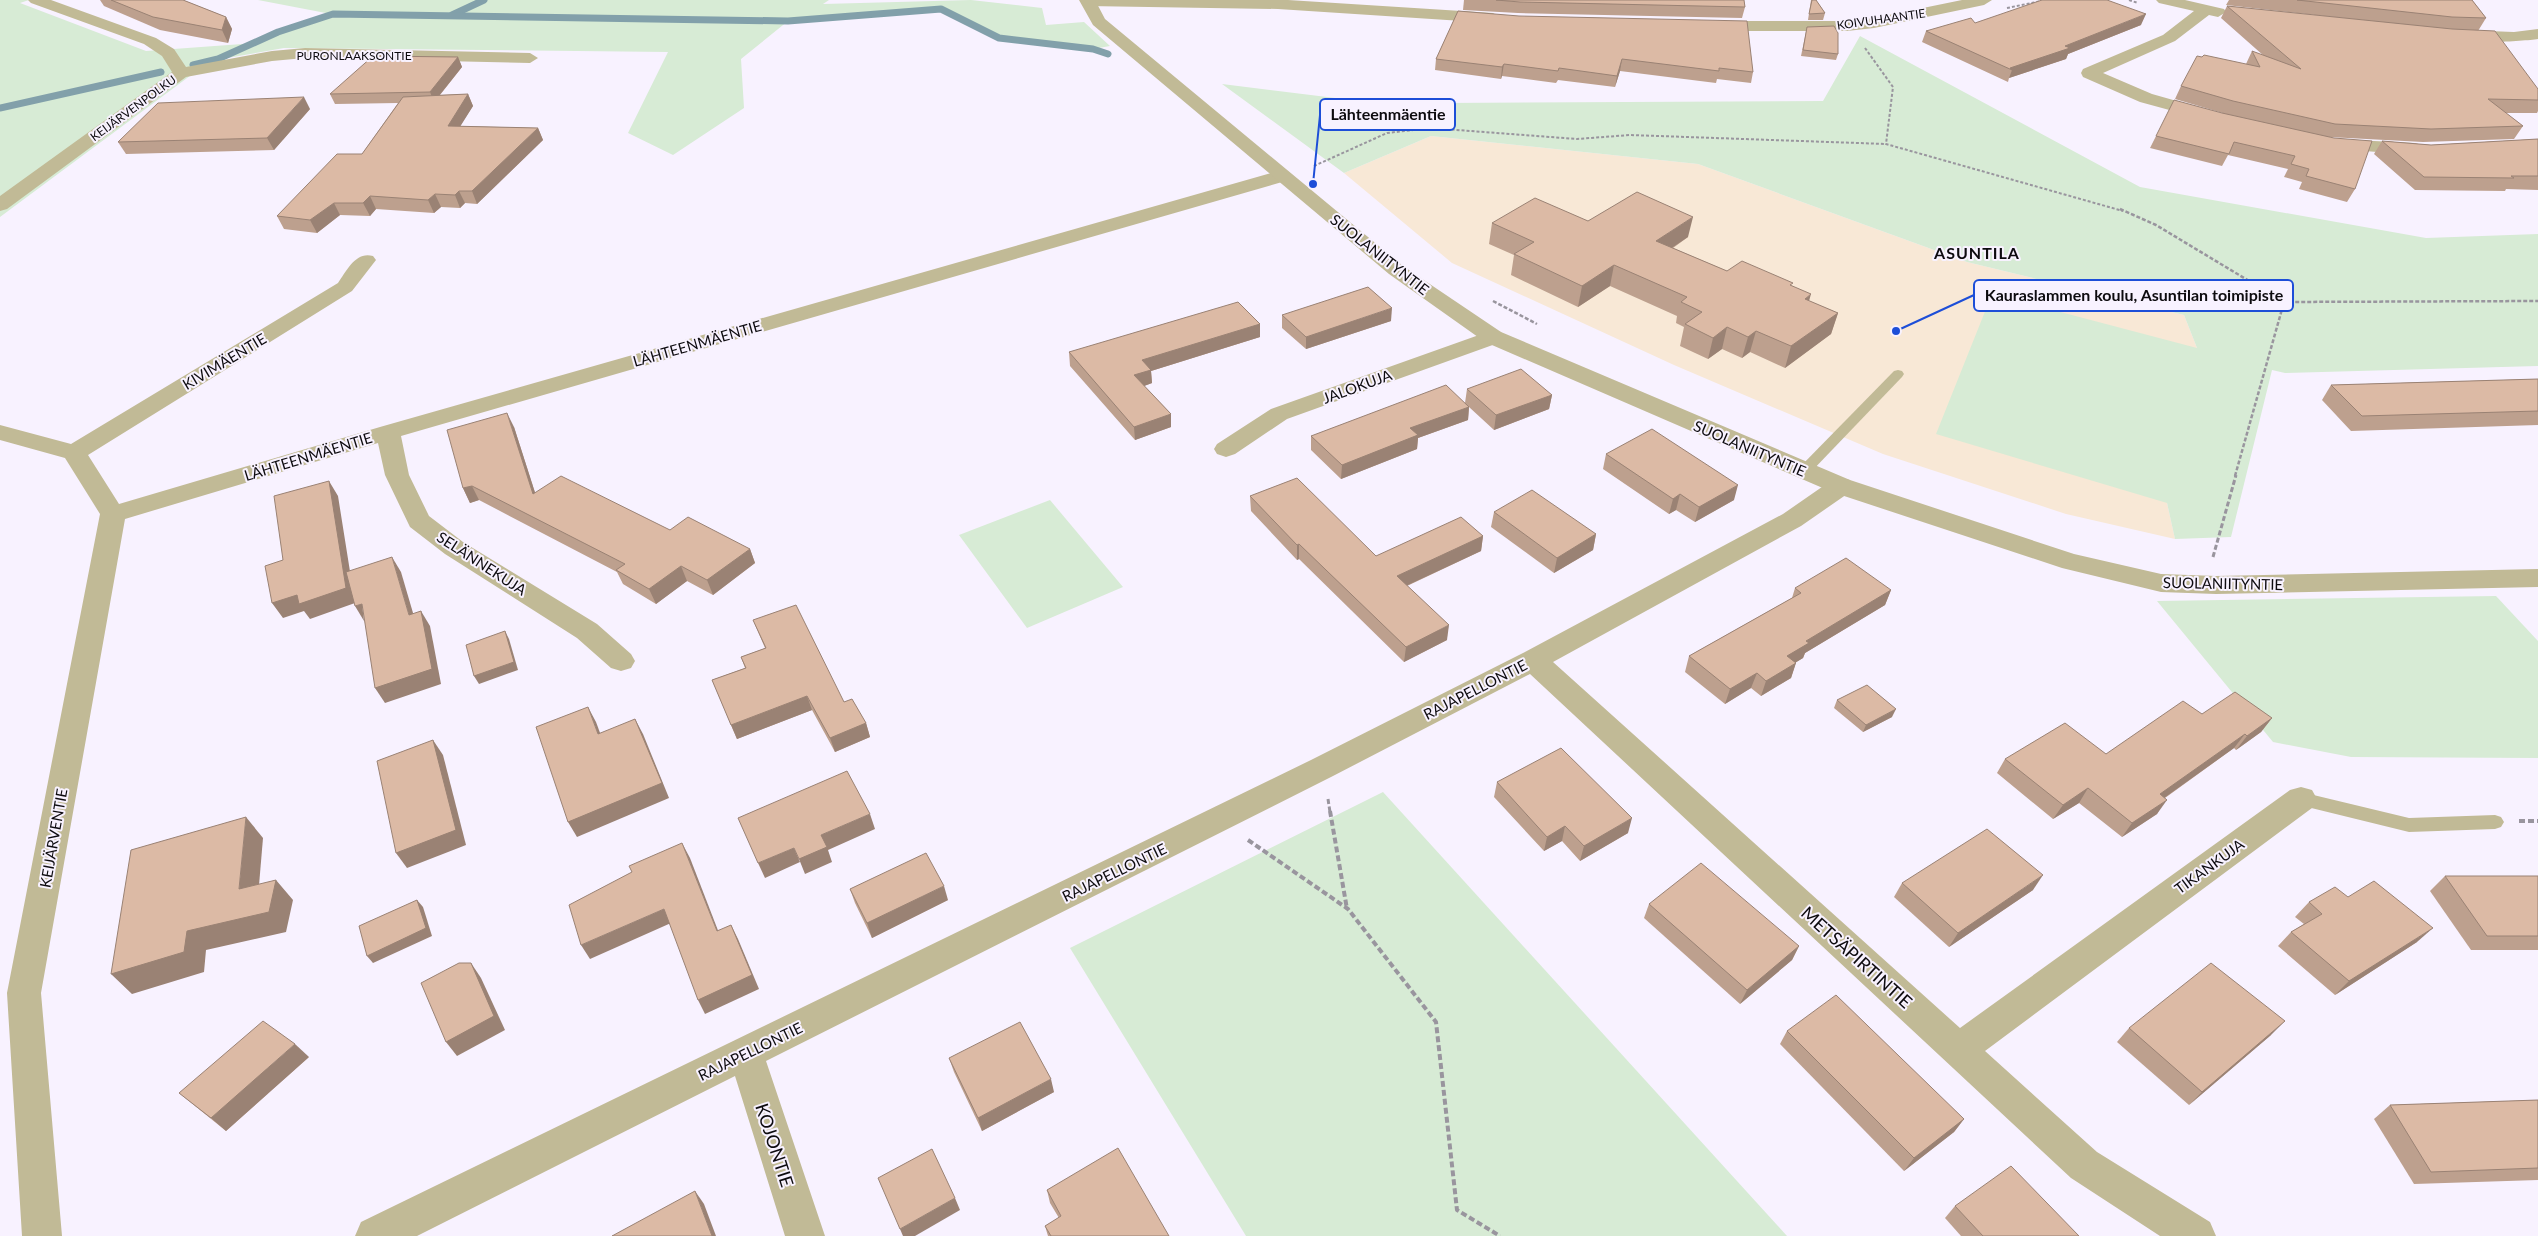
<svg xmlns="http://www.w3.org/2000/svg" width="2538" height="1236" font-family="Lato,sans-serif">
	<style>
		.education { fill: #f8e8d6 }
		.green { fill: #d7ebd5 }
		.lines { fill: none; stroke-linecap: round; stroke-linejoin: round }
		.stream { stroke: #82a0aa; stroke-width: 7 }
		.path-far3 { stroke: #99959e; stroke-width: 2; stroke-dasharray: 3 2; stroke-linecap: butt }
		.path-far2 { stroke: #99959e; stroke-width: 2.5; stroke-dasharray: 4 2; stroke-linecap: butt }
		.path-far1 { stroke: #99959e; stroke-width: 3; stroke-dasharray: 5 2.5; stroke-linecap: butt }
		.path { stroke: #99959e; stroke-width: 4; stroke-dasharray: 6 3; stroke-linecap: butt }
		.service { fill: #c1ba96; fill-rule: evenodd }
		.minor { fill: #c1ba96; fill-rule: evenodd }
		.tertiary { fill: #c1ba96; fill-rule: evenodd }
		.wall { fill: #bda08e }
		.shaded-wall { fill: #9a8274 }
		.building { fill: #dcbaa5; stroke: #9a8274 }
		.labels { text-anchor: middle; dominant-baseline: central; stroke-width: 4; stroke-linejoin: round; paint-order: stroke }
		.far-street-label { font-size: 12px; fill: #0d0b0f; stroke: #f8f2ff }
		.street-label { font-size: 15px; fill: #0d0b0f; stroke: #f8f2ff }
		.far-district-label { font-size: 16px; font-weight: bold; letter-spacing: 1px; fill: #0d0b0f; stroke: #f8f2ff }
		.near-street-label { font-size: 18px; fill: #0d0b0f; stroke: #f8f2ff }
		.leader { fill: none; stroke: #1d4ed8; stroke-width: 2 }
		.callout-dot { fill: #1d4ed8; stroke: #f8f2ff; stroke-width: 2 }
		.callout { fill: #f8f2ff; stroke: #1d4ed8; stroke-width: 2 }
		.callout-label { font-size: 16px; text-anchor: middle; font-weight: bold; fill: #0d0b0f }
	</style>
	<rect width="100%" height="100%" fill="#f8f2ff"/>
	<path class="education" d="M1431 136 1698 164 1967 262 2184 315 2197 348 2167 503 2175 539 2066 514 1883 454 1674 365 1452 263 1344 173Z"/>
	<g class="green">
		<path d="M0 0H29L20 3 146 51 256 43 331 14 258 0H829L823 4 971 0 1042 8 1046 25 1084 22 1110 46 1093 49 999 38 941 9 788 21 741 59 744 108 673 155 628 133 668 52 284 48 210 61 0 217Z"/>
		<path d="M1860 36 2140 187 2426 238 2538 234V366L2285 373 2272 370 2231 537 2175 539 2167 503 1936 434 1992 294 2197 348 2184 315 1967 262 1698 164 1431 136 1344 173 1222 84 1384 104 1409 100 1441 103 1823 101Z"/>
		<path d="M1050 500 1123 587 1027 628 959 535Z"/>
		<path d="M2496 596 2538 641V758L2351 757 2273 742 2157 601Z"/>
		<path d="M1383 792 1787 1236H1246L1070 948Z"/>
	</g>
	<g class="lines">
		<g class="stream">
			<path d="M452 15 484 0"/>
			<path d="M193 65 218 59 278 32 333 14 788 21 941 9 999 38 1093 49 1108 54"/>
			<path d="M0 108 161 72"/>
		</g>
		<g class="path-far3">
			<path d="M2129 0 2138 3"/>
			<path d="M2007 8 2046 0"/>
			<path d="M1865 48 1893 87 1886 144 2123 211"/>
			<path d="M1314 166 1387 133 1431 128 1577 139 1630 135 1886 144"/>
		</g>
		<g class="path-far2">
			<path d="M2120 209 2156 225 2284 302"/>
			<path d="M1493 301 1537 324"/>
			<path d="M2235 476 2284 302 2538 301"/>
		</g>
		<g class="path-far1">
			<path d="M2213 557 2236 475"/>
			<path d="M1328 799 1330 812"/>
		</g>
		<g class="path">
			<path d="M1330 811 1347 909"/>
			<path d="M2519 821H2538"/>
			<path d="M1248 840 1348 909 1436 1022 1457 1210 1500 1236"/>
		</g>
		<g class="service">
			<path d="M1898 370 1902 371 1904 374 1902 377 1809 474H1799L1797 471 1799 468 1894 371Z"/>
			<path d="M2301 792 2409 818 2495 815 2501 817 2504 822 2501 827 2495 829 2409 832 2295 804 2293 799 2295 794Z"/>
		</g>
		<g class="minor">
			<path d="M28 0H51L156 38 174 49 186 67 272 51 305 48 530 53 538 58 530 63 305 58 272 61 186 77 7 209 0 211V196L172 72 162 56 144 44 31 3Z"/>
			<path d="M1080 0H1288L1493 13 1501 18 1493 23 1278 9 1087 6 1082 4Z"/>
			<path d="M1962 0H1992L1984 5 1874 28 1847 31H1711L1703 26 1711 21H1847L1874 18Z"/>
			<path d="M2156 0H2185L2224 9 2226 12 2218 17 2209 15 2175 41 2103 73 2152 94 2212 111 2215 115 2212 119 2206 120 2140 102 2083 77 2081 73 2083 69 2163 35 2194 11 2159 3Z"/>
			<path d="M2538 29V39C2524 41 2462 46 2454 35L2462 30 2514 32Z"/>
			<path d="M2333 139 2415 143 2421 145 2424 149 2421 153 2415 155 2327 148 2324 144 2327 140Z"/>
			<path d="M1282 170 1289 172 1291 176 1289 180 401 436 409 475 429 516 463 542 597 624 631 654 635 661 631 668 621 671 611 668 577 638 445 554 410 527 385 475 378 443 125 519 41 993 62 1236H22L7 993 100 514 65 458 0 440V425L71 444 338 283C347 270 356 251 373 256L376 260 352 291 88 455 119 504 380 427Z"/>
			<path d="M1493 330 1501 332 1504 337 1501 342 1287 419 1235 454 1226 457 1217 454 1214 449 1217 444 1271 409Z"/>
			<path d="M1841 478 1850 480 1853 486 1850 492 1801 526 1553 662 1960 1028 2290 790 2301 787 2312 790 2317 799 2312 808 1985 1051 2097 1152 2210 1222 2216 1236H2160L2071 1178 1530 674 1333 776 766 1061 825 1236H785L735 1076 417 1236H355L361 1222 1311 760 1523 653 1783 514 1832 480Z"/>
		</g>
		<path class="tertiary" d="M1079 0H1095L1105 19 1403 266 1501 332 1850 480 2074 554 2161 574 2216 576 2538 569V587L2216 594 2161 592 2062 568 1832 492 1485 342 1389 274 1093 25Z"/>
	</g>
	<g class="wall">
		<path d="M100 0H183L226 17 232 29 228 43 160 30 104 6Z"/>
		<path d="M1464 0H1744L1745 7 1742 18 1518 13 1463 10Z"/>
		<path d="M1811 0H1816L1825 13 1823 20H1808Z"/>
		<path d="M2229 0H2472L2486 18 2478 31 2538 100V111L2537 113H2505L2523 126 2514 139 2423 142 2329 137 2355 189 2347 202 2299 189 2302 182 2284 177 2288 169 2228 155 2222 166 2150 148 2156 136 2222 113 2226 114 2175 99 2181 86 2246 64 2252 51 2264 56 2221 18 2227 6 2376 22 2226 5Z"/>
		<path d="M1458 11 1753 72 1751 83 1717 79 1716 83 1620 71 1615 87 1558 80 1556 83 1502 76 1501 79 1435 70 1436 59Z"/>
		<path d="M1975 23 2141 25 2068 54 2066 59 2009 78 2008 82 1922 42 1926 31Z"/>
		<path d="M1807 27 1838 54 1836 60 1801 56Z"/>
		<path d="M458 57 462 67 440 95 468 94 473 106 460 126 538 128 543 140 477 204 465 203 460 208 441 207 434 213 376 209 370 216 340 215 317 233 284 229 277 216 362 154 398 103 335 104 330 94Z"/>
		<path d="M310 109 274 150 126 154 118 142Z"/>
		<path d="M2538 139V190L2506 189 2505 191 2415 190 2374 154 2382 141 2431 145Z"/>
		<path d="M1588 221 1688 237 1673 248 1727 271 1792 286 1809 301 1838 313 1831 334 1785 368 1750 352 1742 358 1722 349 1708 359 1680 346 1684 327 1676 323 1677 316 1610 286 1578 307 1511 275 1514 255 1489 244 1492 223Z"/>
		<path d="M1282 315 1391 321 1306 349 1282 328Z"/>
		<path d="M1260 324V337L1151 371 1152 383 1144 386 1171 414V427L1135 440 1070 366 1069 352Z"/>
		<path d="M2538 379V425L2351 431 2322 400 2331 385Z"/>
		<path d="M1467 389 1552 395 1549 409 1494 430 1469 407 1468 420 1418 438 1417 449 1341 479 1311 450V436L1465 403Z"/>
		<path d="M514 427 535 493 670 530 750 549 755 563 713 595 687 581 656 604 623 584 617 572 479 500 470 503 463 488Z"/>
		<path d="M1606 454 1734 500 1695 522 1676 510 1669 514 1603 469Z"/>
		<path d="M1250 496 1376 556 1483 536 1481 551 1407 586 1447 640 1404 662 1299 559 1297 560 1251 511Z"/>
		<path d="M1494 512 1596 534 1593 550 1554 573 1491 527Z"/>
		<path d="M1795 588 1891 590 1885 605 1805 653 1803 658 1796 662 1791 678 1761 696 1751 688 1725 704 1685 672 1689 656 1792 598Z"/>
		<path d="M753 620 844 702 866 723 870 737 835 752 812 710 737 739 712 680 745 668 741 657 765 648Z"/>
		<path d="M1837 700 1892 717 1863 732 1834 708Z"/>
		<path d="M2202 714 2272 718 2261 732 2236 750 2234 748 2165 798 2157 814 2122 837 2079 803 2053 819 1997 773 2005 759 2106 754Z"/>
		<path d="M1497 782 1628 833 1580 861 1562 841 1544 851 1494 797Z"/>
		<path d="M2445 876H2538V950H2471L2430 891Z"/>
		<path d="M1902 883 2033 890 1949 947 1894 897Z"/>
		<path d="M850 889 948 900 872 938 855 903Z"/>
		<path d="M2348 897 2417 942 2335 995 2278 946 2291 932 2304 924 2295 917 2309 902Z"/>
		<path d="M1649 904 1799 946 1792 960 1740 1004 1644 918Z"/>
		<path d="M2129 1028 2271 1035 2189 1105 2117 1042Z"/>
		<path d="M1787 1031 1964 1119 1954 1132 1904 1171 1780 1044Z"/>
		<path d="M309 1057 226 1131 179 1093Z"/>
		<path d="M949 1058 1054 1092 982 1131 954 1072Z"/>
		<path d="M2538 1100V1180L2414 1184 2374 1119 2390 1105Z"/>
		<path d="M1047 1190 1169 1236H1048L1045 1226 1059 1218 1050 1203Z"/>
		<path d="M1955 1206 2079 1236H1961L1945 1218Z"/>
	</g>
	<g class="shaded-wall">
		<path d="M2146 14 2141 25 2068 54 2066 59 2009 78 2012 70 2010 68Z"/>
		<path d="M226 17 232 29 228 43 222 30Z"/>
		<path d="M458 57 462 67 434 102 430 92Z"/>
		<path d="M1622 59 1620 71 1615 87 1617 76Z"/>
		<path d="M1504 64 1502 76 1501 79 1502 67Z"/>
		<path d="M468 94 473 106 453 138 448 126Z"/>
		<path d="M304 97 310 109 274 150 267 138Z"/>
		<path d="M538 128 543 140 477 204 472 191Z"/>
		<path d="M459 191 465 203 460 208 455 195Z"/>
		<path d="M435 194 441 207 434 213 428 200Z"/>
		<path d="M370 196 376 209 370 216 363 203Z"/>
		<path d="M334 203 340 215 317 233 310 220Z"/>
		<path d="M1693 217 1688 237 1652 261 1656 241Z"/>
		<path d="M1614 265 1610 286 1578 307 1582 286Z"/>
		<path d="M1811 294 1805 315V299Z"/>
		<path d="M1392 308 1391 321 1306 349V337Z"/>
		<path d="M1838 313 1831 334 1785 368 1791 346Z"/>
		<path d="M1260 324V337L1151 371 1152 383 1136 389 1134 375 1142 360Z"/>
		<path d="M1727 327 1722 349 1708 359 1713 338Z"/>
		<path d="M1756 331 1750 352 1742 358 1748 337Z"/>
		<path d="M1552 395 1549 409 1494 430 1496 415Z"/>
		<path d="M1469 407 1468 420 1418 438 1417 449 1341 479 1342 465 1410 428Z"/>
		<path d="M507 413 514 427 540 508 533 494Z"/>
		<path d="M1171 414V427L1135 440 1134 427Z"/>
		<path d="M329 481 338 496 355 603 310 619 304 611 283 618 272 603Z"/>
		<path d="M1738 485 1734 500 1695 522 1699 507Z"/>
		<path d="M472 486 479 500 470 503 463 488Z"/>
		<path d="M1680 494 1676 510 1669 514 1673 499Z"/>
		<path d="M1596 534 1593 550 1554 573 1557 558Z"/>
		<path d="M1483 536 1481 551 1395 591 1397 576Z"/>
		<path d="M1299 544V559L1297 560V545Z"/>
		<path d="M750 549 755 563 713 595 707 580Z"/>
		<path d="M392 557 401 572 418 630 409 615Z"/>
		<path d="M681 566 687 581 656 604 649 589Z"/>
		<path d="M1891 590 1885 605 1805 653 1803 658 1782 671 1787 656 1806 641Z"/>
		<path d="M362 604 364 621 355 606Z"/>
		<path d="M421 611 430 626 441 684 385 703 375 688Z"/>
		<path d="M1449 625 1447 640 1404 662 1406 647Z"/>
		<path d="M505 631 509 639 518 670 479 684 474 676Z"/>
		<path d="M1796 663 1791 678 1761 696 1766 681Z"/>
		<path d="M1757 673 1751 688 1725 704 1730 689Z"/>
		<path d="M807 696 812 710 737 739 731 725Z"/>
		<path d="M588 707 596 722 606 749 598 734Z"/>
		<path d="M1896 709 1892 717 1863 732 1866 725Z"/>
		<path d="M2272 718 2261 732 2236 750 2247 736Z"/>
		<path d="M635 719 643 734 669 798 577 837 568 822Z"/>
		<path d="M866 723 870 737 835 752 830 738Z"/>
		<path d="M2245 734 2234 748 2150 808 2160 794Z"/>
		<path d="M433 740 443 755 466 845 407 868 396 853Z"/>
		<path d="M2088 788 2079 803 2053 819 2063 805Z"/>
		<path d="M2167 800 2157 814 2122 837 2132 823Z"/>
		<path d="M870 814 875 829 828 850 832 862 805 874 799 859 821 835Z"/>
		<path d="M246 817 263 838 257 909 239 889Z"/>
		<path d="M1632 818 1628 833 1580 861 1584 846Z"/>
		<path d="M1565 826 1562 841 1544 851 1547 837Z"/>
		<path d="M682 843 690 858 724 946 717 931Z"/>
		<path d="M794 848 800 862 765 878 758 863Z"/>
		<path d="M2043 875 2033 890 1949 947 1958 933Z"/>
		<path d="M276 880 293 900 286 932 206 950 204 972 132 994 111 974Z"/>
		<path d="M944 886 948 900 872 938 867 923Z"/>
		<path d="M417 900 423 907 432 936 373 963 367 956Z"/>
		<path d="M664 909 671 923 590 959 581 945Z"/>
		<path d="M731 925 738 939 759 989 705 1014 698 1000Z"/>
		<path d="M2433 928 2417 942 2335 995 2349 981Z"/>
		<path d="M1799 946 1792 960 1740 1004 1747 990Z"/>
		<path d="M471 963 481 978 505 1030 457 1056 446 1042Z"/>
		<path d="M2285 1021 2271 1035 2189 1105 2202 1092Z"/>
		<path d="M295 1044 309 1057 226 1131 211 1118Z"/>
		<path d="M1051 1079 1054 1092 982 1131 978 1118Z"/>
		<path d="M1964 1119 1954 1132 1904 1171 1914 1158Z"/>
		<path d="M695 1191 704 1204 716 1236H712Z"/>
		<path d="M955 1198 960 1210 915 1236H903L900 1229Z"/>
	</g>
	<g class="building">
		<path d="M111 0H183L226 17 222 30 153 17Z"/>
		<path d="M1496 0H1744L1745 7 1520 2Z"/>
		<path d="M1812 0H1816L1825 13 1809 14Z"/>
		<path d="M2042 0H2107L2146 14 2065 46 2070 48 2010 68 2012 70 1926 31 1971 18 1975 23Z"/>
		<path d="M2297 0H2472L2486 18 2452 17Z"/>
		<path d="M2227 6 2452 29 2495 31 2538 89V100L2488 99 2523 126 2431 129 2335 124 2233 101 2181 86 2197 56 2202 57 2204 55 2260 67 2252 51 2301 69Z"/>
		<path d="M1458 11 1519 16 1747 21 1753 72 1719 68V71L1622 59 1617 76 1559 68 1558 71 1504 64 1502 67 1436 59Z"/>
		<path d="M1834 26 1838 33V54L1803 50 1807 27Z"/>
		<path d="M373 56 458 57 430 92 330 94Z"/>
		<path d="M468 94 448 126 538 128 472 191H459L455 195 435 194 428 200 370 196 363 203H334L310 220 277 216 337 154H362L403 97Z"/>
		<path d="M304 97 267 138 118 142 158 103Z"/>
		<path d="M2174 100 2222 113 2334 138 2372 141 2355 189 2306 176 2309 169 2291 164 2295 156 2234 142 2229 154 2156 136Z"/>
		<path d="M2538 139V176H2511L2514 178 2424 177 2382 141 2431 145Z"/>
		<path d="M1637 192 1693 217 1656 241 1727 271 1742 261 1793 283 1790 285 1811 294 1805 299 1838 313 1791 346 1756 331 1748 337 1727 327 1713 338 1685 324 1702 312 1681 302 1687 297 1614 265 1582 286 1514 254 1534 242 1492 223 1535 198 1588 221Z"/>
		<path d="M1368 287 1392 308 1306 337 1282 315Z"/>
		<path d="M1238 302 1260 324 1142 360 1151 370 1134 375 1171 414 1134 427 1069 352Z"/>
		<path d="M1521 369 1552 395 1496 415 1467 389Z"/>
		<path d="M2538 379V411L2362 416 2331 385Z"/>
		<path d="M1446 385 1469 407 1410 428 1418 435 1342 465 1311 436Z"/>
		<path d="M507 413 533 494 561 476 670 530 688 517 750 549 707 580 681 566 649 589 616 570 625 564 472 486 463 488 447 430Z"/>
		<path d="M1652 429 1738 485 1699 507 1680 494 1673 499 1606 454Z"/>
		<path d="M1297 478 1376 556 1461 517 1483 536 1397 576 1449 625 1406 647 1299 544 1297 545 1250 496Z"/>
		<path d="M329 481 346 588 299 604 297 595 272 603 265 566 283 560 274 496Z"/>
		<path d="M1532 490 1596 534 1557 558 1494 512Z"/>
		<path d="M392 557 409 615 421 611 432 669 375 688 362 604 355 606 346 572Z"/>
		<path d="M1846 558 1891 590 1806 641 1809 643 1787 656 1796 663 1766 681 1757 673 1730 689 1689 656 1801 593 1795 588Z"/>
		<path d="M796 605 844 702 852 699 866 723 830 738 807 696 731 725 712 680 746 668 741 657 766 648 753 620Z"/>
		<path d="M505 631 514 662 474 676 466 645Z"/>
		<path d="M1867 685 1896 709 1866 725 1837 700Z"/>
		<path d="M2235 692 2272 718 2247 736 2245 734 2160 794 2167 800 2132 823 2088 788 2063 805 2005 759 2065 723 2106 754 2183 701 2202 714Z"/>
		<path d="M588 707 598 734 635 719 662 783 568 822 536 727Z"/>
		<path d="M433 740 456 830 396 853 377 761Z"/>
		<path d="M1561 748 1632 818 1584 846 1565 826 1547 837 1497 782Z"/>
		<path d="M847 771 870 814 821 835 827 847 799 859 794 848 758 863 738 818Z"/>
		<path d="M246 817 239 889 276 880 269 912 187 931 184 952 111 974 131 850Z"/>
		<path d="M1987 829 2043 875 1958 933 1902 883Z"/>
		<path d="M682 843 717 931 731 925 752 975 698 1000 664 909 581 945 569 905 632 872 629 866Z"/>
		<path d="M926 853 944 886 867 923 850 889Z"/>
		<path d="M1701 863 1799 946 1747 990 1649 904Z"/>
		<path d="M2445 876H2538V936H2487Z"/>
		<path d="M2374 881 2433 928 2349 981 2291 932 2322 914 2309 902 2335 887 2348 897Z"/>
		<path d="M417 900 426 928 367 956 359 926Z"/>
		<path d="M459 963H471L494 1016 446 1042 421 983Z"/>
		<path d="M2211 963 2285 1021 2202 1092 2129 1028Z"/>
		<path d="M1836 995 1964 1119 1914 1158 1787 1031Z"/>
		<path d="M263 1021 295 1044 211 1118 179 1093Z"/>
		<path d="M1020 1022 1051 1079 978 1118 949 1058Z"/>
		<path d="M2538 1100V1168L2431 1172 2390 1105Z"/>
		<path d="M1118 1148 1169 1236H1051L1045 1226 1061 1216 1047 1190Z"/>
		<path d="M932 1149 955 1198 900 1229 878 1178Z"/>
		<path d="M2011 1166 2079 1236H1983L1955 1206Z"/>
		<path d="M695 1191 712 1236H612Z"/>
	</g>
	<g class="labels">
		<g class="far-street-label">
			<text transform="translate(1881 19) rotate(-8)">KOIVUHAANTIE</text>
			<text x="354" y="55">PURONLAAKSONTIE</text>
			<text transform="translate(133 108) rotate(-36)">KEIJÄRVENPOLKU</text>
		</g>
		<g class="street-label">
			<text transform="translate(1380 254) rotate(38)">SUOLANIITYNTIE</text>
			<text transform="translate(697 343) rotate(-16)">LÄHTEENMÄENTIE</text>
			<text transform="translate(224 361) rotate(-31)">KIVIMÄENTIE</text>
			<text transform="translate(1357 386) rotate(-20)">JALOKUJA</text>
			<text transform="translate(1750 448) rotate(23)">SUOLANIITYNTIE</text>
			<text transform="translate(308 456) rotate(-17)">LÄHTEENMÄENTIE</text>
			<text transform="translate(482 563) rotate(33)">SELÄNNEKUJA</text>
			<text transform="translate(2223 583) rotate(1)">SUOLANIITYNTIE</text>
			<text transform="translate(1475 689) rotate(-27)">RAJAPELLONTIE</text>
			<text transform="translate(53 838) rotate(-80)">KEIJÄRVENTIE</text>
			<text transform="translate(2209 866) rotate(-36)">TIKANKUJA</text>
			<text transform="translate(1114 872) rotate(-26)">RAJAPELLONTIE</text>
			<text transform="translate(750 1051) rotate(-26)">RAJAPELLONTIE</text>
		</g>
		<g class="far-district-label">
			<text x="1977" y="252">ASUNTILA</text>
		</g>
		<g class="near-street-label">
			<text transform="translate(1857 957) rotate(42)">METSÄPIRTINTIE</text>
			<text transform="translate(775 1145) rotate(72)">KOJONTIE</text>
		</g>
	</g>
	<path class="leader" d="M1313 184L1320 115M1896 331L1974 295"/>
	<g class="callout-dot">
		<circle cx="1313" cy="184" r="5"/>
		<circle cx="1896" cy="331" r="5"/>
	</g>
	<g class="callout">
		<rect x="1320" y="99" width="135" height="31" rx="5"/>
		<rect x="1974" y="280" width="319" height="31" rx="5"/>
	</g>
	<g class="callout-label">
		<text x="1388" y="120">Lähteenmäentie</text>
		<text x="2134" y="301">Kauraslammen koulu, Asuntilan toimipiste</text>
	</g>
</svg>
